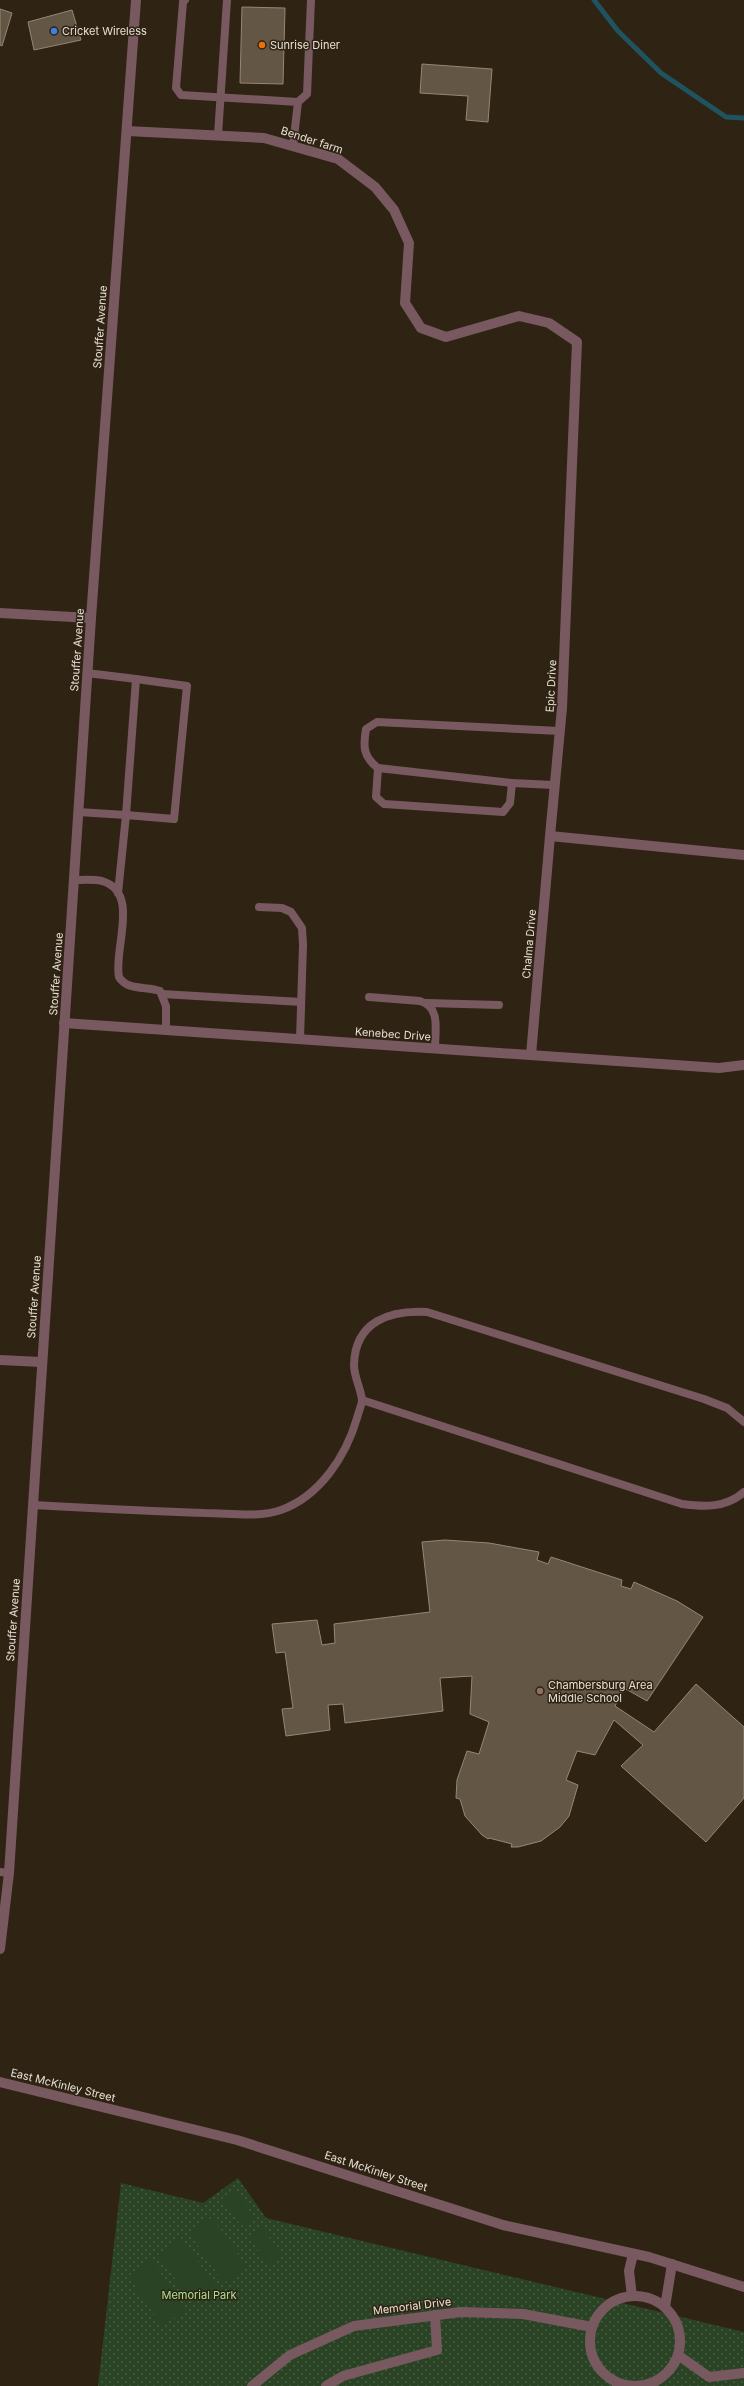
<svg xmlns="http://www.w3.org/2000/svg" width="744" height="2386" font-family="Inter,sans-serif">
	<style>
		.park { fill: url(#park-dots) }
		.garden { fill: #2a4324 }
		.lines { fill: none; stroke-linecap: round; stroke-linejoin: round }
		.stream { stroke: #1f535f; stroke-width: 5 }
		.building { fill: #635645; stroke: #968775 }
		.service { stroke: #785960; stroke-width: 8 }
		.minor { stroke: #785960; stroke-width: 10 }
		.tertiary { stroke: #785960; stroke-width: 10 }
		.shop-dot { fill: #3f7fe0; stroke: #2f2313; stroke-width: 1.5 }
		.food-dot { fill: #e8710a; stroke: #2f2313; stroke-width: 1.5 }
		.education-dot { fill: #8d6e63; stroke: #2f2313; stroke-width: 1.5 }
		.labels { text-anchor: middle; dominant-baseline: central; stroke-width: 3; stroke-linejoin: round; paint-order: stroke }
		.poi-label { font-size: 11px; fill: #e8e0d6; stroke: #2f2313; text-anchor: start }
		.street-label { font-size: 11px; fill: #e8e0d6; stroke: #2f2313 }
		.park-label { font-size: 11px; fill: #a3e494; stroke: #2f2313 }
	</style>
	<defs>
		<pattern id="park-dots" width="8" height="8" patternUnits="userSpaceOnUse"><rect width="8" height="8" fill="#2a4324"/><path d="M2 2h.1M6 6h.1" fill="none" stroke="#495e43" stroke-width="1.8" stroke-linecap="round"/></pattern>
	</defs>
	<rect width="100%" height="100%" fill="#2f2313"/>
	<path class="park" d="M238 2178 266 2218 744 2332V2386H98L121 2183 203 2203Z"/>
	<g class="garden">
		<path d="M235 2189 254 2217 241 2226 222 2198Z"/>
		<path d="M212 2217 247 2267 224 2283 189 2233Z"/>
		<path d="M262 2227 281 2255 268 2264 248 2236Z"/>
		<path d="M182 2238 216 2288 193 2305 158 2254Z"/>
		<path d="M151 2259 186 2310 162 2326 128 2276Z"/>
	</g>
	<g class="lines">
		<path class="stream" d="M594 0 618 31 661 73 726 117 744 118"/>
	</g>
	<g class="building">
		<path d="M242 7 285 8 283 84 240 83Z"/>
		<path d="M0 9 12 13 2 46 0 45Z"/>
		<path d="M72 10 81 40 34 50 28 22Z"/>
		<path d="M422 64 492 69 488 122 466 120 468 96 420 93Z"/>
		<path d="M445 1540 489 1543 539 1552 537 1560 548 1564 551 1557 622 1580 621 1586 631 1589 634 1582 677 1601 703 1617 647 1701 624 1688 615 1706 654 1732 696 1684 744 1727V1798L706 1842 621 1766 643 1745 614 1720 595 1755 577 1751 566 1780 578 1785 569 1816 560 1827 541 1841 518 1847H511L512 1844 489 1838 488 1839 482 1835 465 1816 460 1799 456 1798 457 1780 467 1751 479 1754 489 1722 470 1714 472 1676 440 1678 443 1711 345 1723 343 1704 328 1705 330 1730 286 1736 282 1709 293 1708 285 1652 276 1653 272 1624 317 1620 322 1645 335 1643 334 1624 430 1612 422 1542Z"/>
	</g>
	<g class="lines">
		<g class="service">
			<path d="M185 0 183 2 176 88 181 95 298 102 307 94 311 0"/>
			<path d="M218 135 227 0"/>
			<path d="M293 146 298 102"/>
			<path d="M378 768 376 797 384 804 503 812 510 803 512 783"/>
			<path d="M554 785 512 783 378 768C363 757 363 746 366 729L377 722 560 731"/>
			<path d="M78 812 126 815 136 679 87 673"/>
			<path d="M74 880C83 880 93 879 102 881 141 892 113 950 119 977 127 991 147 986 160 991L166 1006V1030"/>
			<path d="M118 893 126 815 174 819 187 686 136 679"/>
			<path d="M259 907 282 908 291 912 302 928 303 945 300 1039"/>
			<path d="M162 994 301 1002"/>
			<path d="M369 997 420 1001C441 1007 435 1030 435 1049"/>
			<path d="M427 1003 499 1005"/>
			<path d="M362 1400 682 1504C704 1507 726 1508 744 1492"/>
			<path d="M33 1505C90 1508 148 1511 205 1513 229 1513 258 1518 281 1510 320 1496 346 1456 357 1418 358 1413 362 1405 362 1400 361 1389 354 1377 354 1365 355 1321 390 1310 427 1312L704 1399 727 1408 744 1422"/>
			<path d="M0 1872 9 1873"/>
		</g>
		<g class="minor">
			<path d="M127 131 264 138 338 159 375 187 394 210 409 243 405 303 421 328 446 337 519 316 549 323 577 342 562 708 550 836 744 855"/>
			<path d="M0 613 91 618"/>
			<path d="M64 1023 719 1068 744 1065"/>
			<path d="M531 1055 550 836"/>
			<path d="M0 1360 41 1362"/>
			<path d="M0 1949 9 1873 91 618 136 0"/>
			<path d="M632 2296 629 2271 633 2254"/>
			<circle cx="635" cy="2341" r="45"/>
			<path d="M665 2307 672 2264"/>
			<path d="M678 2355 709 2377 744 2373"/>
			<path d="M252 2386 290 2355 354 2326 461 2312 523 2314 592 2327"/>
			<path d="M326 2386 343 2376 437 2350 435 2315"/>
		</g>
		<path class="tertiary" d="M0 2082 237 2140 503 2225 649 2257 744 2287"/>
	</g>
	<circle class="shop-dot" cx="54" cy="31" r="4"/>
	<circle class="food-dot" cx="262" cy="45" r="4"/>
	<circle class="education-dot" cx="540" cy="1691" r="4"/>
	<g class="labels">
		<g class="poi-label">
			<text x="62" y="31">Cricket Wireless</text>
			<text x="270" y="45">Sunrise Diner</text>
			<text x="548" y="1685">Chambersburg Area<tspan x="548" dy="13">Middle School</tspan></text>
		</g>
		<g class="street-label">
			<text transform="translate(312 140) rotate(18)">Bender farm</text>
			<text transform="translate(100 327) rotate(-86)">Stouffer Avenue</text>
			<text transform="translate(77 650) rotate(-86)">Stouffer Avenue</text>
			<text transform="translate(551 686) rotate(-87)">Epic Drive</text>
			<text transform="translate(529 944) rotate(-85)">Chalma Drive</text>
			<text transform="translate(56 974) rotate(-86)">Stouffer Avenue</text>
			<text transform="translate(393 1034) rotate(4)">Kenebec Drive</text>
			<text transform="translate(34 1297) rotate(-86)">Stouffer Avenue</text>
			<text transform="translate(13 1620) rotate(-86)">Stouffer Avenue</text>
			<text transform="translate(63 2085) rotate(14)">East McKinley Street</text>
			<text transform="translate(376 2171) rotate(18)">East McKinley Street</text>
			<text transform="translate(412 2306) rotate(-7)">Memorial Drive</text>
		</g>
		<g class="park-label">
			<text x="199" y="2295">Memorial Park</text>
		</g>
	</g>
</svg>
